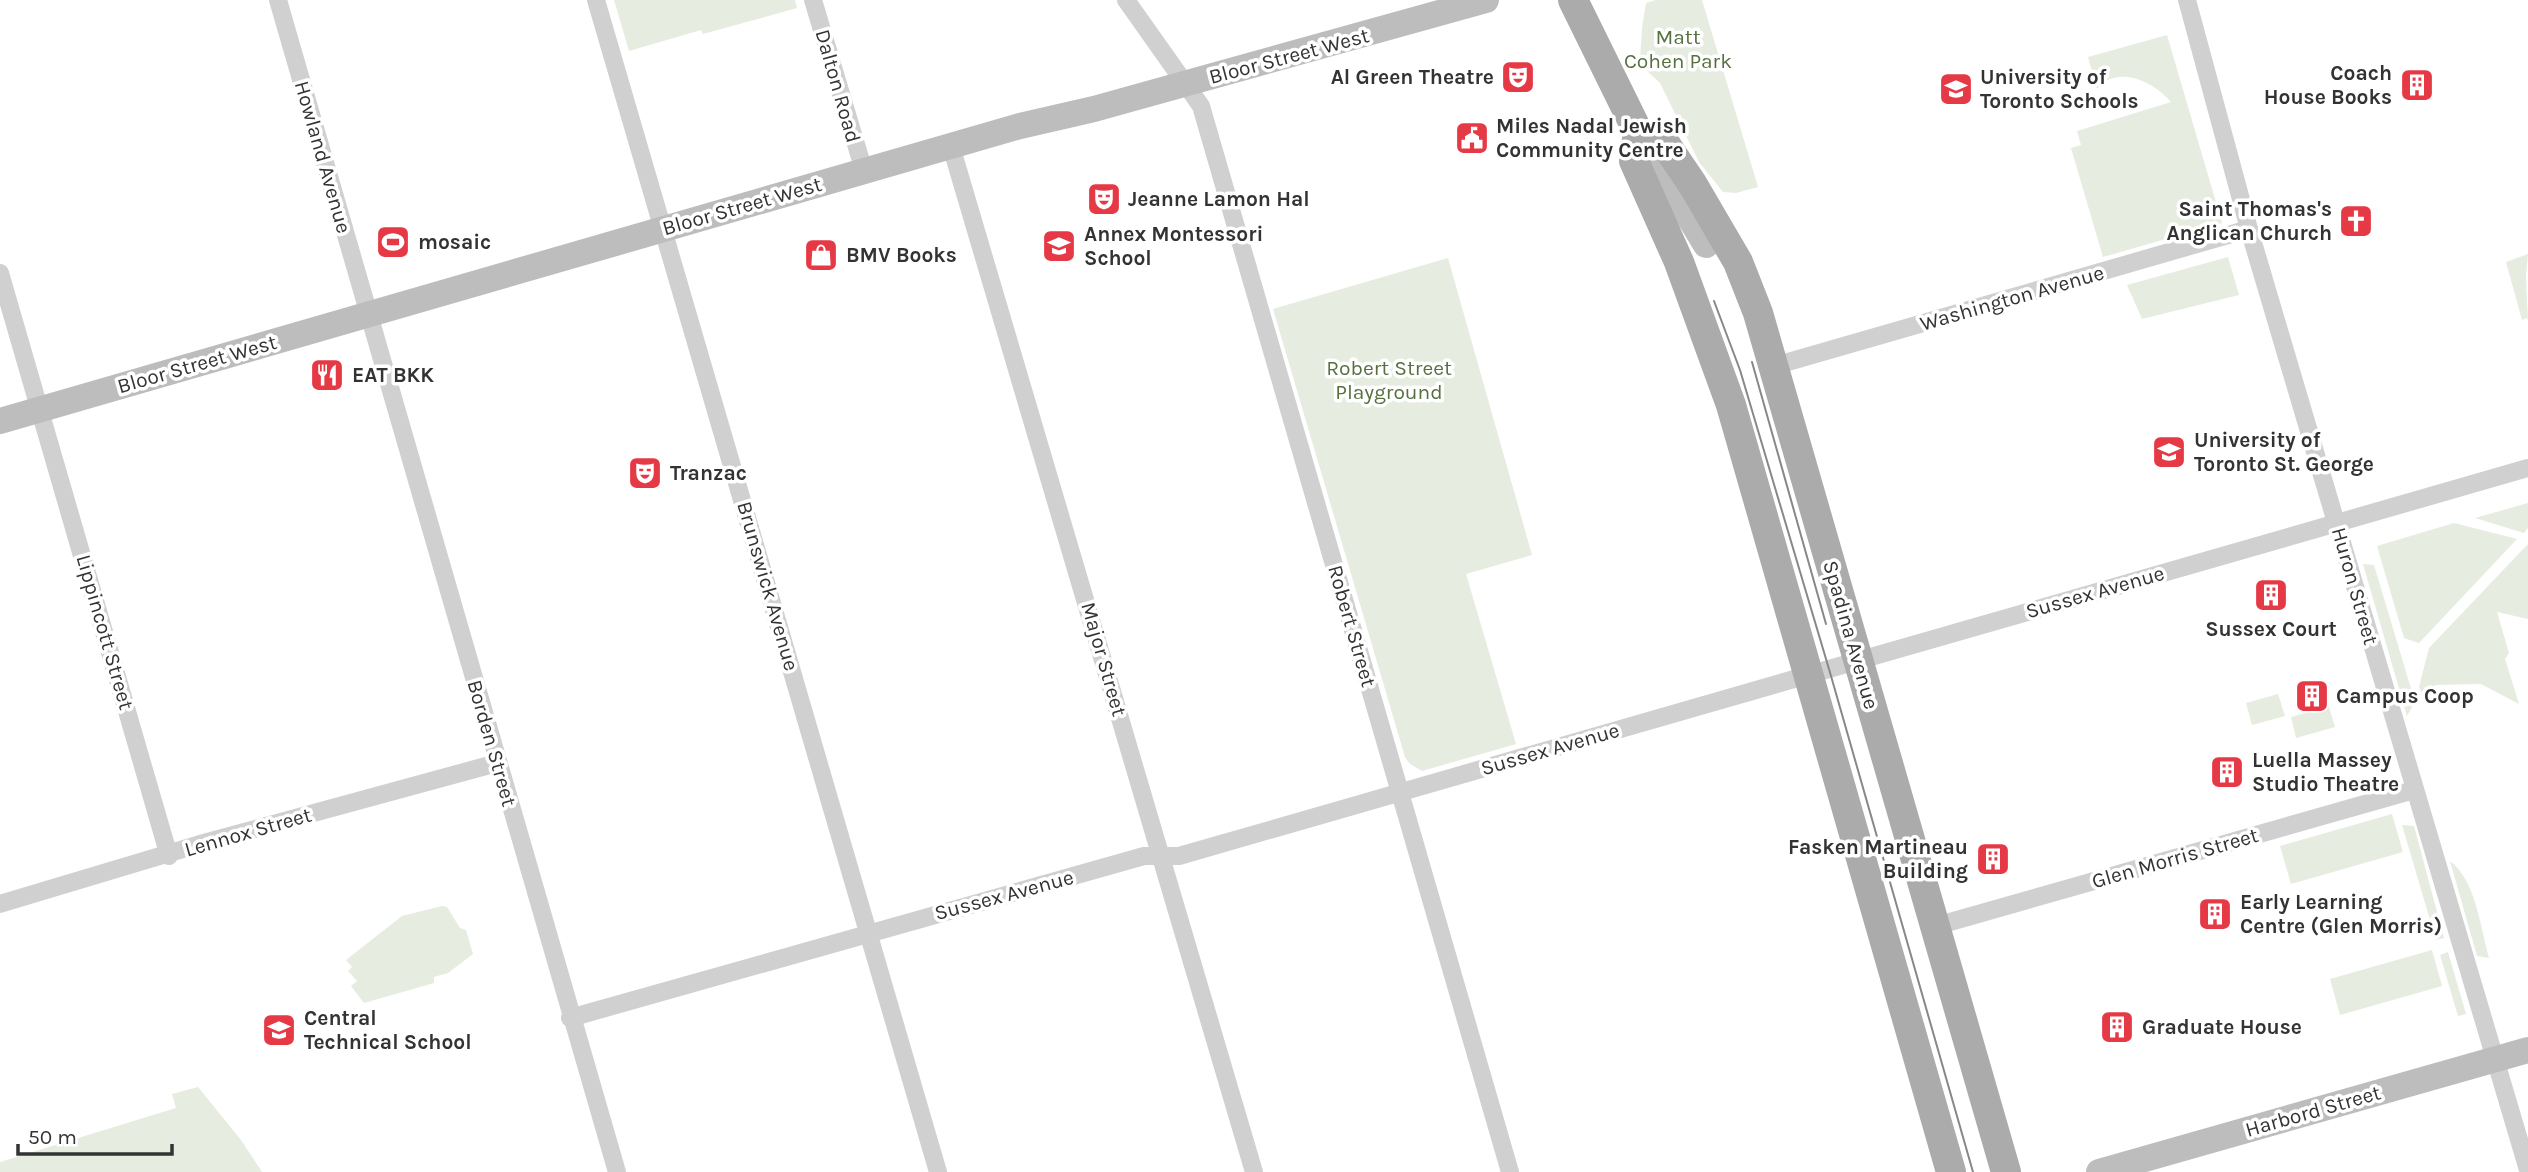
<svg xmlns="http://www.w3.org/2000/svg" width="2528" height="1172" font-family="Karla,sans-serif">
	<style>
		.green { fill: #e6ecdf }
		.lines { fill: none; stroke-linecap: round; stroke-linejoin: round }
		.street { stroke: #d0d0d0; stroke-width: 18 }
		.secondary { stroke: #bdbdbd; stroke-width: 26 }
		.primary { stroke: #ababab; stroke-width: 30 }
		.tram { stroke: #888; stroke-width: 2 }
		.labels { text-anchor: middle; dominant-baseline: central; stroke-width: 7; stroke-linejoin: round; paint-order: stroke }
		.park-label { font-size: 21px; fill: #56703f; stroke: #fff }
		.street-label { font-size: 21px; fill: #333; stroke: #fff }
		.poi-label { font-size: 21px; font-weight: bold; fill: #333; stroke: #fff; text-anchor: start }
	</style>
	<rect width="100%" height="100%" fill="#fff"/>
	<g class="green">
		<path d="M614 0H795L797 8 703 34 701 30 629 51Z"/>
		<path d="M1656 0H1702L1758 187 1736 193 1723 192 1699 162 1660 83 1643 67 1640 59 1642 28 1646 3Z"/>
		<path d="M2167 35 2222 223 2103 257 2071 148 2081 145 2077 131 2171 102C2154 82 2118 64 2097 89L2088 57Z"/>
		<path d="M2528 254 2526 276 2528 322 2527 318 2522 320 2506 262Z"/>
		<path d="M2228 257 2239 295 2142 319 2127 285Z"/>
		<path d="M1448 258 1532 555 1466 574 1516 744 1422 771 1410 764 1405 757 1273 309Z"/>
		<path d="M2528 503V528L2524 533 2475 518Z"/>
		<path d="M2454 523 2517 539 2419 643 2404 638 2377 546Z"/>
		<path d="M2528 544V619L2497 612 2509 653 2505 659 2519 704 2481 684 2435 685 2434 689 2421 692 2419 687 2429 648Z"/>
		<path d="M2363 564 2374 565 2415 702 2407 716Z"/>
		<path d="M2278 694 2285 716 2252 725 2246 703Z"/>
		<path d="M2329 707 2335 727 2296 738 2291 717Z"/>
		<path d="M2392 814 2403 852 2291 884 2280 846Z"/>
		<path d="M2402 825 2414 826 2444 938 2436 940Z"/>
		<path d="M2450 861C2476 881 2480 926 2489 958L2477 956Z"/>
		<path d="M442 906 447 907 460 928 466 930 473 954 448 973 434 977V983L364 1003 351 986 357 981 348 971 352 967 346 960 402 916Z"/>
		<path d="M2432 950 2442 986 2340 1015 2330 979Z"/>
		<path d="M2448 952 2466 1014 2458 1016 2440 955Z"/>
		<path d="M198 1087 241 1140 262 1172H0V1162L176 1108 172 1094Z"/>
	</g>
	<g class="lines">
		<g class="street">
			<path d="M278 0 617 1172"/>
			<path d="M596 0 938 1172"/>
			<path d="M813 0 864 171"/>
			<path d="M1126 0 1201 106 1510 1172"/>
			<path d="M2187 0 2249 229 2528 1170"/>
			<path d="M951 146 1254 1172"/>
			<path d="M0 273 169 856"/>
			<path d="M1774 366 2249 229"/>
			<path d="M0 904 200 844 497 763"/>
			<path d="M1936 926 2414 790"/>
			<path d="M570 1018 1144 856H1179L2528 468"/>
		</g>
		<g class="secondary">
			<path d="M1638 132 1706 245"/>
			<path d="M0 421 1020 126 1094 109 1486 0"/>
			<path d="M2099 1172 2528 1050"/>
		</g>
		<g class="primary">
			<path d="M1573 0 1638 132 1634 161 1679 262 1731 405 1951 1172"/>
			<path d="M1638 132 1666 145 1693 185 1738 262 1758 313 2006 1172"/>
		</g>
		<g class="tram">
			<path d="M1714 301 1740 370 1829 669 1973 1172"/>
			<path d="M1752 362 1826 624"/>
		</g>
	</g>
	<defs>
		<g id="theatre-square" transform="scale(1.75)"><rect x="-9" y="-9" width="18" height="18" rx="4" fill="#e63946" stroke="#fff"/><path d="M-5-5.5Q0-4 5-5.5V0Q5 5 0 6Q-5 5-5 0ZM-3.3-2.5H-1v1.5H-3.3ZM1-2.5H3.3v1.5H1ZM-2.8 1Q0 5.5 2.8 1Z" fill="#fff"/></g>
		<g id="building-square" transform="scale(1.75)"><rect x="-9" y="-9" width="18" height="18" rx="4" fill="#e63946" stroke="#fff"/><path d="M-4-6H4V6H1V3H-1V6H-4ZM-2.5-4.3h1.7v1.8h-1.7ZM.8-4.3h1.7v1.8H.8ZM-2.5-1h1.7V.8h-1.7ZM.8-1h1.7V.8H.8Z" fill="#fff"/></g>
		<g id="school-square" transform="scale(1.75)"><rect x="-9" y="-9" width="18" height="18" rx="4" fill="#e63946" stroke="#fff"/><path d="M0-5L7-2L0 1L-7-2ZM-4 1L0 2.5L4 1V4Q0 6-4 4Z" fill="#fff"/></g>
		<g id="civic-square" transform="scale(1.75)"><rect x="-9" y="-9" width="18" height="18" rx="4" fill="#e63946" stroke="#fff"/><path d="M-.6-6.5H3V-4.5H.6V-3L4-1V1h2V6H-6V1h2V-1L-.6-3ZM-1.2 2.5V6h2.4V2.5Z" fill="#fff"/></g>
		<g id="church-square" transform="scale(1.75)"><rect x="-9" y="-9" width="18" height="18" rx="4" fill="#e63946" stroke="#fff"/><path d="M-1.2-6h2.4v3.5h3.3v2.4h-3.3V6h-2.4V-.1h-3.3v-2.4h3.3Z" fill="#fff"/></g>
		<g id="stadium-square" transform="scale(1.75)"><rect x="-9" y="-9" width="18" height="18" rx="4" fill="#e63946" stroke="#fff"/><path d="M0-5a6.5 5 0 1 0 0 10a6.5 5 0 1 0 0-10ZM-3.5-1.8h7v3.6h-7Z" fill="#fff"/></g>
		<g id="shop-square" transform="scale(1.75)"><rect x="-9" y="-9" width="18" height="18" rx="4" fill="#e63946" stroke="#fff"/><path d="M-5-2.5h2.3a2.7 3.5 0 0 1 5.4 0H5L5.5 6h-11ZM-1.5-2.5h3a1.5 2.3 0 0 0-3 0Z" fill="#fff"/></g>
		<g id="restaurant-square" transform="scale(1.75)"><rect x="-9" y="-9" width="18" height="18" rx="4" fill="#e63946" stroke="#fff"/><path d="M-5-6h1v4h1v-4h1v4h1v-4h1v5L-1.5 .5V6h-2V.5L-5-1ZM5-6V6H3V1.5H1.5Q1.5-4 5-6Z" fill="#fff"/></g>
		<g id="university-square" transform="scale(1.75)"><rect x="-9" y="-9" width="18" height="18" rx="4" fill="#e63946" stroke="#fff"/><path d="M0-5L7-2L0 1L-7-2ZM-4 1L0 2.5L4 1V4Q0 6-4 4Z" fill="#fff"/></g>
	</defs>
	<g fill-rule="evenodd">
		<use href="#theatre-square" x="1518" y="77"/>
		<use href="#building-square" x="2417" y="85"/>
		<use href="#school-square" x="1956" y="89"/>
		<use href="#civic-square" x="1472" y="138"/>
		<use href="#theatre-square" x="1104" y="199"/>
		<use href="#church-square" x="2356" y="221"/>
		<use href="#stadium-square" x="393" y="242"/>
		<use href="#school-square" x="1059" y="246"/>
		<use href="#shop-square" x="821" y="255"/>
		<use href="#restaurant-square" x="327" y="375"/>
		<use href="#university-square" x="2169" y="452"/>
		<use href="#theatre-square" x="645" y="473"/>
		<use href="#building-square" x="2271" y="595"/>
		<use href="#building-square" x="2312" y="696"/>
		<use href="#building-square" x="2227" y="772"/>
		<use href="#building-square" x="1993" y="859"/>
		<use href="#building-square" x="2215" y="914"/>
		<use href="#building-square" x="2117" y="1027"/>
		<use href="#school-square" x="279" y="1030"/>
	</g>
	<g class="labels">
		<g class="park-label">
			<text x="1678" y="37">Matt<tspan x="1678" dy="24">Cohen Park</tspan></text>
			<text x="1389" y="368">Robert Street<tspan x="1389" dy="24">Playground</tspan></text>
		</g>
		<g class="street-label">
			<text transform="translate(1289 56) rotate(-15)">Bloor Street West</text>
			<text transform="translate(838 86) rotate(74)">Dalton Road</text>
			<text transform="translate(323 157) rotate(74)">Howland Avenue</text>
			<text transform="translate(742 206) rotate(-16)">Bloor Street West</text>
			<text transform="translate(2012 298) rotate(-16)">Washington Avenue</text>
			<text transform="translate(197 364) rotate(-16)">Bloor Street West</text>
			<text transform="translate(768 586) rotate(74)">Brunswick Avenue</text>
			<text transform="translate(2355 586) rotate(74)">Huron Street</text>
			<text transform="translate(2095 592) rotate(-16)">Sussex Avenue</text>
			<text transform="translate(1352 626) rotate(74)">Robert Street</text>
			<text transform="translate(105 632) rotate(74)">Lippincott Street</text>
			<text transform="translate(1851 635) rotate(74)">Spadina Avenue</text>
			<text transform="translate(1104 659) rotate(74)">Major Street</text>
			<text transform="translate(492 743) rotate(74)">Borden Street</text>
			<text transform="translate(1550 749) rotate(-16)">Sussex Avenue</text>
			<text transform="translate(248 832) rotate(-16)">Lennox Street</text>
			<text transform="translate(2175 858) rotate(-16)">Glen Morris Street</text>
			<text transform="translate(1004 895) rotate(-15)">Sussex Avenue</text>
			<text transform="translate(2313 1111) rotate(-16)">Harbord Street</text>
		</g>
		<g class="poi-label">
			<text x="2392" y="73" text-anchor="end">Coach<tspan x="2392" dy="24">House Books</tspan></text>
			<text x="1494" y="77" text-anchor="end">Al Green Theatre</text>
			<text x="1980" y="77">University of<tspan x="1980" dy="24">Toronto Schools</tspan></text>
			<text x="1496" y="126">Miles Nadal Jewish<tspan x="1496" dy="24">Community Centre</tspan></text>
			<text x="1128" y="199">Jeanne Lamon Hal</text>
			<text x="2332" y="209" text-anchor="end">Saint Thomas's<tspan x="2332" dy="24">Anglican Church</tspan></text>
			<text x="1084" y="234">Annex Montessori<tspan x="1084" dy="24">School</tspan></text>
			<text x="418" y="242">mosaic</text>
			<text x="846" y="255">BMV Books</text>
			<text x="352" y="375">EAT BKK</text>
			<text x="2194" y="440">University of<tspan x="2194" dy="24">Toronto St. George</tspan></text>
			<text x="670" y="473">Tranzac</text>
			<text x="2271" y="629" text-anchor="middle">Sussex Court</text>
			<text x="2336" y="696">Campus Coop</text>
			<text x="2252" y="760">Luella Massey<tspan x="2252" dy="24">Studio Theatre</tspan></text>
			<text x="1968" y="847" text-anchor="end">Fasken Martineau<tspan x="1968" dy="24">Building</tspan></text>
			<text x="2240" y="902">Early Learning<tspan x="2240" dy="24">Centre (Glen Morris)</tspan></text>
			<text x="304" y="1018">Central<tspan x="304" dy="24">Technical School</tspan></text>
			<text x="2142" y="1027">Graduate House</text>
		</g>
	</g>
	<path d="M18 1144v10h154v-10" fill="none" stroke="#333333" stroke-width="3.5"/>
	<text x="28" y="1144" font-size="21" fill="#333333" stroke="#ffffff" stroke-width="5" paint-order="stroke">50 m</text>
</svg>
